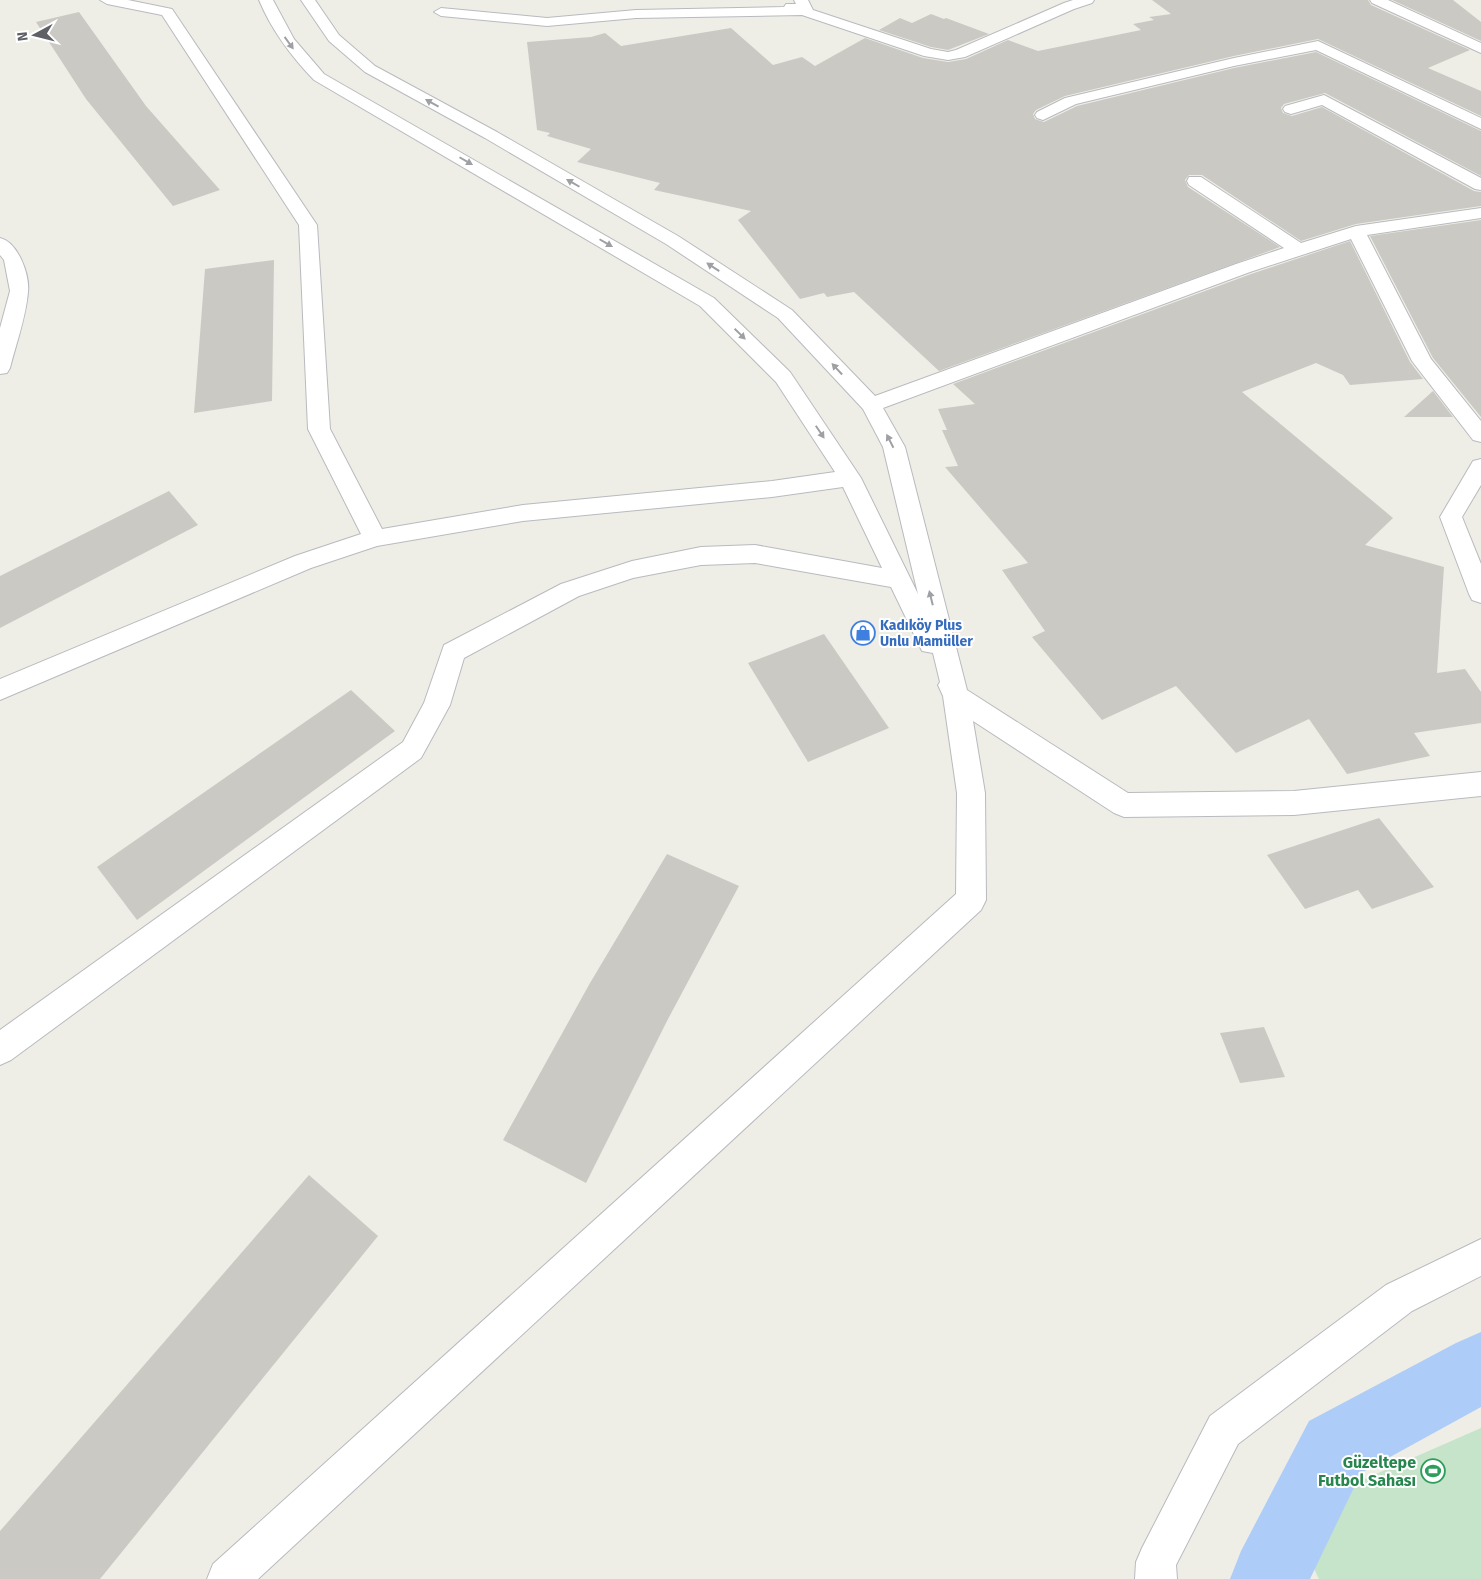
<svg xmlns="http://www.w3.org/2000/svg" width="1481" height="1579" font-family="'Fira Sans',sans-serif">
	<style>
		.green { fill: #c5e4ca }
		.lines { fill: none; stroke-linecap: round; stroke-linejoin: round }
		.canal { fill: #adccf8; fill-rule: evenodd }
		.building { fill: #cbc9c3 }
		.minor-casing { stroke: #b8babf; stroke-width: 2 }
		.minor { fill: #fff; fill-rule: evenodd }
		.oneway { fill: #9ea0a3 }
		.labels { text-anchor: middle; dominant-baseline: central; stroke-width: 4; stroke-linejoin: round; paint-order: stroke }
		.shop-label { font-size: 14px; font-weight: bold; fill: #366cbe; stroke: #fff; text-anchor: start }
		.near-leisure-label { font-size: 16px; font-weight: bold; fill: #27864d; stroke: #fff; text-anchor: end }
	</style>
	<rect width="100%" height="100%" fill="#efeee6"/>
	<path class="green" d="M1481 1428V1579H1319L1287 1513Z"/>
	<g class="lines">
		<path class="canal" d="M1481 1332V1407L1361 1473 1310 1579H1230L1241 1551 1309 1421 1456 1343Z"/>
	</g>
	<g class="building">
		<path d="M1152 0H1368L1371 5 1470 50 1428 68 1481 91V116L1318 39 1234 56 1065 96 1036 110 1033 114 1035 119 1044 122 1077 106 1234 68 1316 52 1481 131V176L1325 93 1284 104 1281 108 1283 113 1292 116 1322 107 1474 191 1481 192V206L1356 224 1301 241 1202 175H1189L1185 180 1188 187 1280 247 939 371 854 292 827 297 824 293 800 299 738 220 751 211 654 190 660 183 577 162 591 149 547 136 550 133 537 130 527 42 591 37 605 33 621 46 731 28 773 65 802 57 815 66 865 38 923 58 948 62 966 59 1008 40 1038 51 1141 30 1133 24 1154 20 1149 17 1171 14Z"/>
		<path d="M1392 0H1453L1481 22V41Z"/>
		<path d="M79 12 146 106 220 190 173 206 86 99 36 22Z"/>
		<path d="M931 14 944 19 946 18 989 34 948 50 931 47 879 30 900 18 912 23Z"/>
		<path d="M1481 220V417L1433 358 1370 236Z"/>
		<path d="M1350 241 1410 362 1423 379 1350 385 1343 375 1316 363 1242 392 1393 518 1365 545 1444 567 1437 673 1465 669 1481 692V723L1414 733 1430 756 1347 774 1309 719 1236 753 1176 686 1102 720 1032 637 1045 631 1002 570 1028 563 945 467 958 466 942 430H947L938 409 975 404 953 384 1251 274Z"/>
		<path d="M274 260 272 401 194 413 205 269Z"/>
		<path d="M1433 391 1453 417H1404Z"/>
		<path d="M169 491 198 525 0 628V576Z"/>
		<path d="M824 634 889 728 808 762 748 663Z"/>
		<path d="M351 690 395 731 137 920 97 867Z"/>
		<path d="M1379 818 1434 887 1372 909 1358 890 1305 909 1267 855Z"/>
		<path d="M667 854 739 886 667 1021 586 1183 503 1140 590 983Z"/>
		<path d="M1264 1027 1285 1077 1240 1083 1220 1033Z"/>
		<path d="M309 1175 378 1236 100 1579H0V1531Z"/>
	</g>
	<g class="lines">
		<g class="minor-casing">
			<g id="minor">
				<path d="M100 0H128L172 9 317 225 330 429 382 529 523 505 772 481 835 472 776 382 700 306 314 80C291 56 272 31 259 0H273L294 39 324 74 714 298 790 372 861 478 918 594 883 447 863 409 778 318 666 244 485 138 365 72 329 41 301 0H315L339 35 375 66 497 132 678 236 792 310 875 396 1236 264 1284 248 1189 185 1187 181 1189 177H1201L1301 243 1356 226 1481 208V218L1367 235 1431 359 1481 421V442L1473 440 1412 361 1351 239 1250 272 883 408 905 447 967 690 1128 793 1294 791 1481 772V796L1294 815 1124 817 1114 813 973 721 985 793 986 900 981 910 258 1579H207L213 1564 956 894 957 793 943 696 938 685 940 682 933 653 922 651 891 587 755 563 701 565 633 578 579 596 464 658 450 705 421 758 11 1060 0 1065V1030L403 742 424 703 444 645 561 584 632 561 701 547 755 545 882 568 843 487 772 497 523 521 377 546 311 568 0 700V679L295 556 361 534 308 429 299 225 162 15 107 4Z"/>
				<path d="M794 0H808L813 10 931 49 948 52 956 50 1064 3 1073 0H1094L1092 3 1074 9 965 57 948 60 924 56 802 15 636 18 547 26 441 16 434 12 441 8 547 18 636 10 784 7 786 4H796Z"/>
				<path d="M1370 0H1388L1481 43V53L1372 3Z"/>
				<path d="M1318 41 1481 118V129L1316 50 1234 66 1076 104 1043 120 1037 118 1035 115 1037 112 1065 98 1234 58Z"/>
				<path d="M1324 95 1481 178V190L1475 189 1322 105 1291 114 1285 112 1283 109 1285 106Z"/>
				<path d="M0 238C18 242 30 275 28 292 26 317 16 344 10 368L7 373 0 374V328L10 291 4 260 0 255Z"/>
				<path d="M1481 459V485L1462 517 1481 564V603L1472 600 1469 594 1440 517 1473 461Z"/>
				<path d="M1481 1239V1276L1412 1311 1238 1444 1176 1565 1177 1579H1135L1136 1562 1142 1548 1210 1416 1386 1285Z"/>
			</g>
		</g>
		<use href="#minor" class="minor"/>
	</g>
	<defs><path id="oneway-solid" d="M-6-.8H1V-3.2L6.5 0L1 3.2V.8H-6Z" transform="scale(1.25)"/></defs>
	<g class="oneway">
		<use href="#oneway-solid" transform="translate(289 43) rotate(54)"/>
		<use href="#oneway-solid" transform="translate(432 103) rotate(-151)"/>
		<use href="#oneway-solid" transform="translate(466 161) rotate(30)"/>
		<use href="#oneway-solid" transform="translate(573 183) rotate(-150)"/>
		<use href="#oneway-solid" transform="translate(606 243) rotate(30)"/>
		<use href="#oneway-solid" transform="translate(713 267) rotate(-147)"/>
		<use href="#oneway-solid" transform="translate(740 334) rotate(44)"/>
		<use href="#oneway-solid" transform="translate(837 369) rotate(-133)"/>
		<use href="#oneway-solid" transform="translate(820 432) rotate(56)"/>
		<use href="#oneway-solid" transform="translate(890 441) rotate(-117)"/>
		<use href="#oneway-solid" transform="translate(931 598) rotate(-104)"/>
	</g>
	<defs>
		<g id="shop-ring" transform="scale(1.25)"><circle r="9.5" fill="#fff" stroke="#3f7fe0" stroke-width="1.5"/><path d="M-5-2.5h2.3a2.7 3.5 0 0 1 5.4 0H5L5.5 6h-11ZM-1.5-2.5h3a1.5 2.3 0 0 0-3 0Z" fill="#3f7fe0"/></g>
		<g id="stadium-ring" transform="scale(1.25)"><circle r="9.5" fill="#fff" stroke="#2e9e5b" stroke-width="1.5"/><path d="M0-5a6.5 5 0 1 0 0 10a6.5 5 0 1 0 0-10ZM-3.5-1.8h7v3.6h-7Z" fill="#2e9e5b"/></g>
	</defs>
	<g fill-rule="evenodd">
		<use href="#shop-ring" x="863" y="633"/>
		<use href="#stadium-ring" x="1433" y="1471"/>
	</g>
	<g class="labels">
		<g class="shop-label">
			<text x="880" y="625">Kadıköy Plus<tspan x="880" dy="16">Unlu Mamüller</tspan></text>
		</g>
		<g class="near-leisure-label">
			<text x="1416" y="1462">Güzeltepe<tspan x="1416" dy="18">Futbol Sahası</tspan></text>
		</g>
	</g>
	<g transform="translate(35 35) rotate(263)" stroke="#ffffff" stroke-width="4" paint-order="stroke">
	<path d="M0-4L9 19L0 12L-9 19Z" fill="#5e6065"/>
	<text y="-8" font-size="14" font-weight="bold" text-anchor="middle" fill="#5e6065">N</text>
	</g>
</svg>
